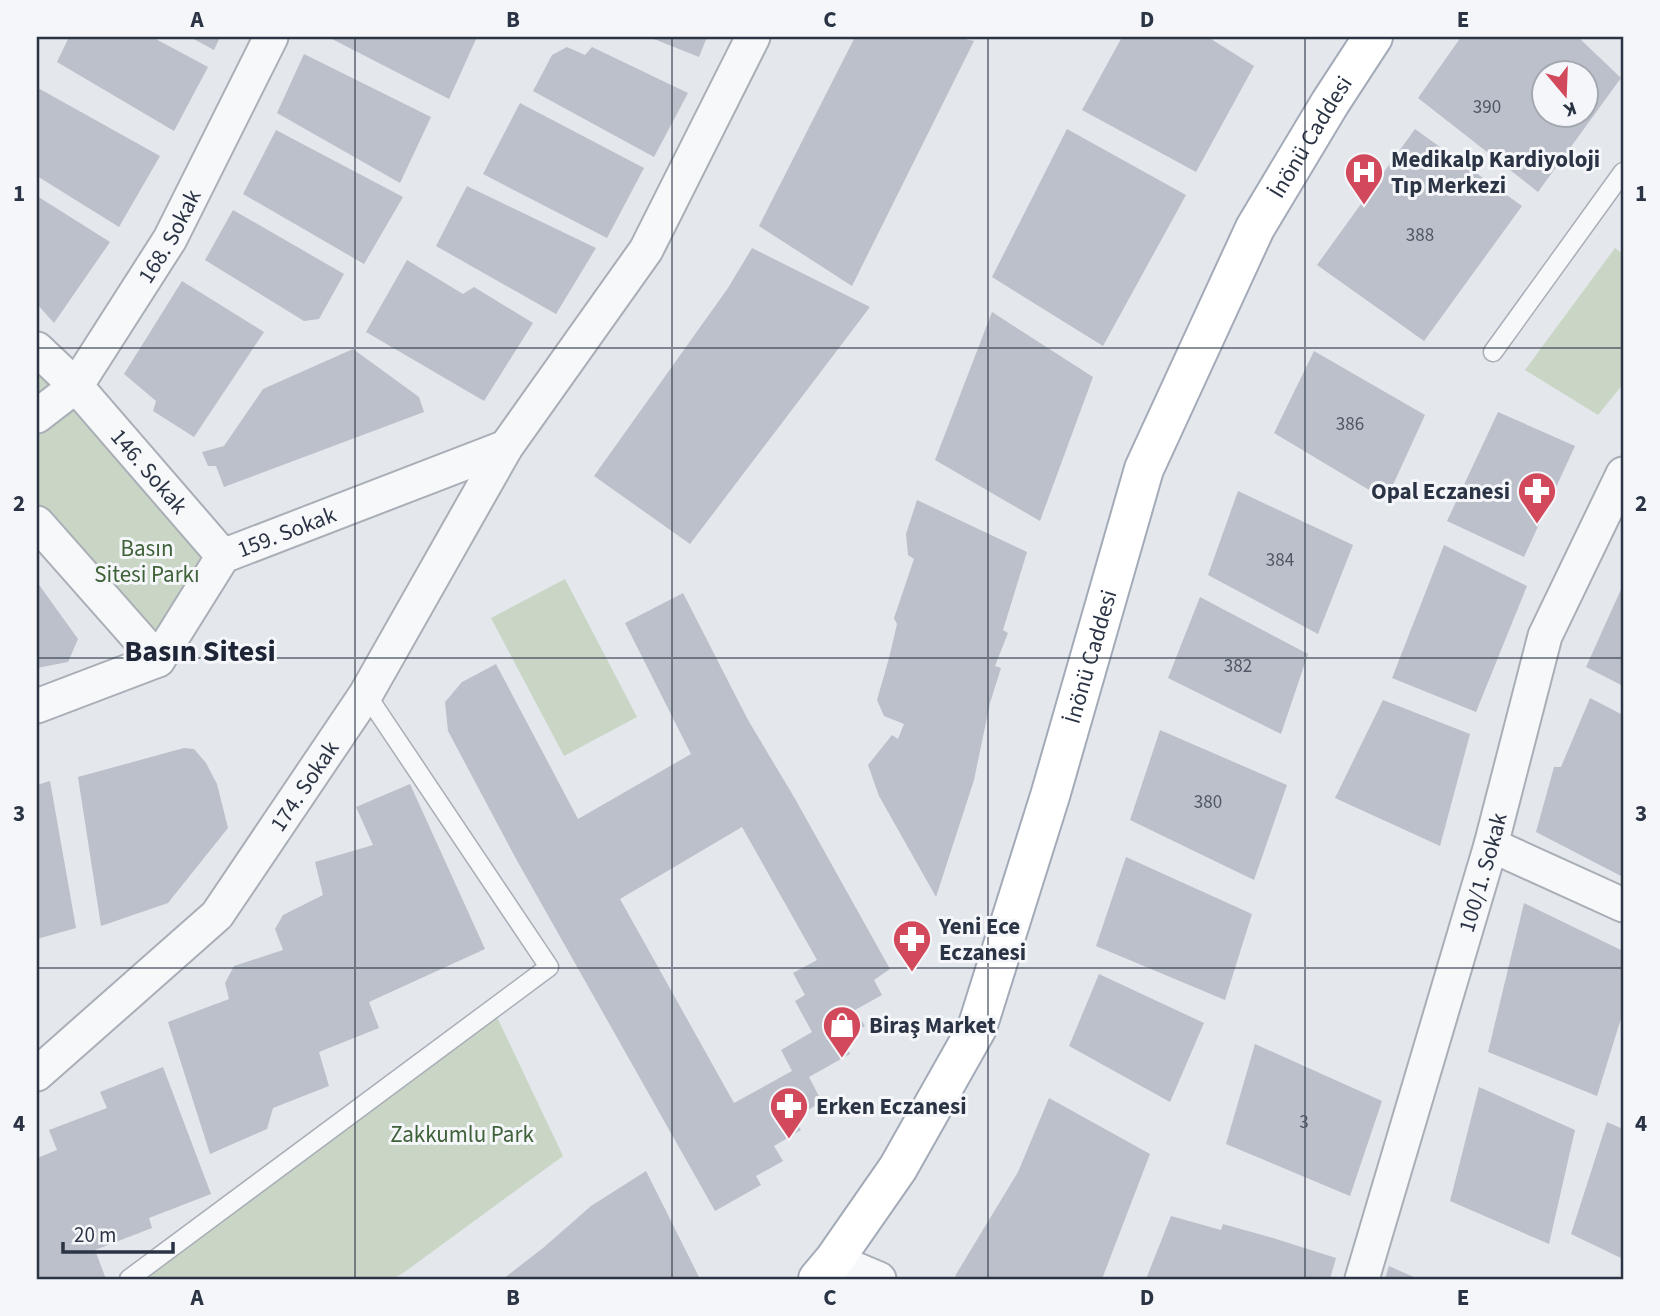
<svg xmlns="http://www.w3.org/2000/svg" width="1660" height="1316" font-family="'Source Sans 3',sans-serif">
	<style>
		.green { fill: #c9d6c5 }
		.building { fill: #bbc0ca; fill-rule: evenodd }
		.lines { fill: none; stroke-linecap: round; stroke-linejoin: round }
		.lane-casing { stroke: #a9aeb7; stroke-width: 21 }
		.street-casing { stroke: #a9aeb7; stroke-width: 37 }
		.primary-casing { stroke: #a3abb8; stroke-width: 42 }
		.lane { stroke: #f7f8fa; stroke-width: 18 }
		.street { stroke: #f7f8fa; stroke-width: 33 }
		.primary { stroke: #fff; stroke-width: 38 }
		.grid { fill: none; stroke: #2b3445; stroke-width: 2; stroke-opacity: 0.55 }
		.labels { text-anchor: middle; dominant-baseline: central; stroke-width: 6; stroke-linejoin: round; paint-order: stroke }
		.number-label { font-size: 19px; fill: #4f5766 }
		.street-label { font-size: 23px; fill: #2b3445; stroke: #f4f6f9 }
		.poi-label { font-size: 23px; font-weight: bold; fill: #2b3445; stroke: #f4f6f9; text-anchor: start }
		.park-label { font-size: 23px; fill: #3f6138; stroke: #f4f6f9 }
		.district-label { font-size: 30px; font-weight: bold; fill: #1d2536; stroke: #f4f6f9 }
		.neatline { fill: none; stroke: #2b3445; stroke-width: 2.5 }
		.grid-label { font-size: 23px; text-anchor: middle; font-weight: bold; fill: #2b3445 }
	</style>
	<rect width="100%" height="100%" fill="#e4e7ec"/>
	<g class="green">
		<path d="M1615 248 1623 254V384L1598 415 1525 370Z"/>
		<path d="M37 368 223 556 158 660 37 523Z"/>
		<path d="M565 579 637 717 564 756 491 618Z"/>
		<path d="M495 1013 563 1156 406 1271 393 1279H138Z"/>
	</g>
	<g class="building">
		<path d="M69 37H152L208 67 174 131 57 62Z"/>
		<path d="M190 37H220L214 50Z"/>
		<path d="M328 37H477L449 99Z"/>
		<path d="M649 37H707L699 57Z"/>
		<path d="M855 37H957L974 41 852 286 759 226Z"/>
		<path d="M1122 37H1201L1211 39 1254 66 1196 172 1082 110Z"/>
		<path d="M1461 37H1578L1621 78 1538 192 1418 98ZM1544 74H1586V116H1544Z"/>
		<path d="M567 47 585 55 592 47 688 93 654 157 533 91 552 55Z"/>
		<path d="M304 54 431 117 400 183 277 113Z"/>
		<path d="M38 88 160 156 119 227 37 176V91Z"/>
		<path d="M520 103 644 168 607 238 483 174Z"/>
		<path d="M1067 129 1186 195 1103 346 992 277Z"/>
		<path d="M1415 129 1522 206 1424 341 1317 265Z"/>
		<path d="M276 130 403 197 364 264 243 194Z"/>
		<path d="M467 186 596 248 556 314 436 246Z"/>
		<path d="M37 196 110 242 54 323 37 304Z"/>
		<path d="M233 210 344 274 319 319 304 321 205 260Z"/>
		<path d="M752 248 870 307 690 544 594 476 728 288Z"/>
		<path d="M407 260 463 294 474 287 533 323 484 401 366 332Z"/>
		<path d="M182 281 264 332 194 437 153 411 156 401 124 374Z"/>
		<path d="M992 312 1093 377 1040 521 935 460Z"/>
		<path d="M353 349 419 397 424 412 224 487 216 466H208L202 452 224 446 263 389Z"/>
		<path d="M1314 351 1425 415 1386 500 1274 433Z"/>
		<path d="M1498 412 1575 446 1524 557 1447 521Z"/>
		<path d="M1238 491 1353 545 1318 634 1208 575Z"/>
		<path d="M917 500 1027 552 1003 630 1008 633 995 666 1001 668 990 703 974 780 936 897 879 796 868 765 892 735 898 739 904 724 884 716 877 700 889 658 897 624 894 618 914 559 908 555 906 534Z"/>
		<path d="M1444 545 1527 586 1476 712 1392 678Z"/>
		<path d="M37 582 78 639 68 662 37 668Z"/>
		<path d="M1623 585V686L1586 667Z"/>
		<path d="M683 593 748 720 794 797 890 969 874 980 882 995 855 1010 865 1026 842 1039 850 1054 809 1077 822 1102 794 1118 801 1130 774 1146 783 1161 756 1176 761 1185 715 1211 515 857 448 731 445 702 462 682 496 664 578 819 691 754 625 623ZM742 827 817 960 793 973 805 995 795 1001 812 1032 781 1050 792 1071 734 1103 620 899Z"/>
		<path d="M1200 597 1308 654 1281 734 1168 678Z"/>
		<path d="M1590 698 1623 715V877L1536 832 1554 767H1561Z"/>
		<path d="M1383 700 1470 734 1440 846 1335 798Z"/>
		<path d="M1160 730 1287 785 1254 880 1130 820Z"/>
		<path d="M184 748 194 749 206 763 217 784 228 828 168 903 101 926 78 777Z"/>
		<path d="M50 781 76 928 37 939V785Z"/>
		<path d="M410 784 485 949 369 1002 379 1028 319 1052 329 1086 273 1108 267 1129 210 1154 168 1022 229 999 225 983 234 966 283 950 275 929 283 915 323 895 315 862 373 845 356 807Z"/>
		<path d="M1126 857 1252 914 1225 1000 1096 946Z"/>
		<path d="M1524 903 1623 951V1012L1597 1096 1488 1052Z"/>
		<path d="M1099 974 1204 1023 1170 1102 1069 1046Z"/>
		<path d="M1255 1044 1382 1101 1350 1196 1226 1144Z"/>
		<path d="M163 1067 211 1194 149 1218 152 1228 95 1250 106 1279H37V1158L57 1150 49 1130 107 1108 100 1092Z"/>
		<path d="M1479 1087 1575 1130 1549 1244 1450 1201Z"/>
		<path d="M1049 1098 1150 1154 1102 1279H963L955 1276 1018 1172Z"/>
		<path d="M1607 1122 1623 1129V1259L1571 1234Z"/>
		<path d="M646 1171 700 1279H503L543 1248 591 1206Z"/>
		<path d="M1171 1216 1221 1230 1223 1224 1273 1238 1336 1258 1330 1279H1146Z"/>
		<path d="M1389 1266 1418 1279H1385Z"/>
	</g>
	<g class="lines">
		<g class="lane-casing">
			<g id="lane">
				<path d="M1493 352 1623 172"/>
				<path d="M129 1279 549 967 366 694"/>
			</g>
		</g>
		<g class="street-casing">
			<g id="street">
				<path id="s1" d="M37 349 76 386 223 556"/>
				<path id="s2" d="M37 416 76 386 170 239 271 37"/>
				<path d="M37 523 158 660"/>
				<path id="s3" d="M37 706 158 660 223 556 506 447"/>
				<path d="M1491 845 1623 905"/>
				<path id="s4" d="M37 1074 217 915 366 694 506 447 646 250 753 37"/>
				<path d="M834 1260 879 1279"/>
				<path id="s5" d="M1362 1279 1491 845 1545 636 1623 474"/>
			</g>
		</g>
		<g class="primary-casing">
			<g id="primary">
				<path id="s6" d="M818 1279 834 1260 898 1168 977 1028 1050 796 1144 469 1255 228 1330 103 1373 37"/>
			</g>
		</g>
		<use href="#lane" class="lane"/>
		<use href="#street" class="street"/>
		<use href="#primary" class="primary"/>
	</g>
	<path class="grid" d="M355 37V1279M672 37V1279M988 37V1279M1305 37V1279M37 348H1623M37 658H1623M37 968H1623"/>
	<defs>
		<g id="hospital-pin" transform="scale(2.0125)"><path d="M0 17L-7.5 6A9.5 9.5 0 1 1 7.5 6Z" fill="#d1495b" stroke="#f4f6f9"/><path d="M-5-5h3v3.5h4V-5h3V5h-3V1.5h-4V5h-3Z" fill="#fff"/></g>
		<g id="pharmacy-pin" transform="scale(2.0125)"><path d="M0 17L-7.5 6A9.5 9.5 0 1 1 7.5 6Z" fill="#d1495b" stroke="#f4f6f9"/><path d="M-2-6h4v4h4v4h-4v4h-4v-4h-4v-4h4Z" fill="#fff"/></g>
		<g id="shop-pin" transform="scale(2.0125)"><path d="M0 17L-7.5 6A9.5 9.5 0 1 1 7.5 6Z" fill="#d1495b" stroke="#f4f6f9"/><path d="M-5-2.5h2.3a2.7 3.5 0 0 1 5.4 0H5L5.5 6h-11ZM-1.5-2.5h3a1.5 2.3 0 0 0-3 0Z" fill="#fff"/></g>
	</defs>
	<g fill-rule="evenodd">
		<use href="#hospital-pin" x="1364" y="172"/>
		<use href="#pharmacy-pin" x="1537" y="491"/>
		<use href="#pharmacy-pin" x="912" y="939"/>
		<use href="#shop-pin" x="842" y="1025"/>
		<use href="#pharmacy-pin" x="789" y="1106"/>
	</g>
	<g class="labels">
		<g class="number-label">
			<text x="1487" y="107">390</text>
			<text x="1420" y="235">388</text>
			<text x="1350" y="424">386</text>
			<text x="1280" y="560">384</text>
			<text x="1238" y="666">382</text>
			<text x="1208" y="802">380</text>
			<text x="1304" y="1122">3</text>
		</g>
		<g class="street-label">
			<text stroke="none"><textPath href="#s6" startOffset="1253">İnönü Caddesi</textPath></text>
			<text stroke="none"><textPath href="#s2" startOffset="226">168. Sokak</textPath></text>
			<text stroke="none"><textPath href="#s1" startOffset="166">146. Sokak</textPath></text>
			<text stroke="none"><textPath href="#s3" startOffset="320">159. Sokak</textPath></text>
			<text stroke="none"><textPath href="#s6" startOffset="686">İnönü Caddesi</textPath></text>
			<text stroke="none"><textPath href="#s4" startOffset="396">174. Sokak</textPath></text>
			<text stroke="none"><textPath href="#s5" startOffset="424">100/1. Sokak</textPath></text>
		</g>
		<g class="poi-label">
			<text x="1391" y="159">Medikalp Kardiyoloji<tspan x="1391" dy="26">Tıp Merkezi</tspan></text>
			<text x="1510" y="491" text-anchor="end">Opal Eczanesi</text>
			<text x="939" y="926">Yeni Ece<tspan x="939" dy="26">Eczanesi</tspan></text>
			<text x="869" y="1025">Biraş Market</text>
			<text x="816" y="1106">Erken Eczanesi</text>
		</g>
		<g class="park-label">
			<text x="147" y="548">Basın<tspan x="147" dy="26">Sitesi Parkı</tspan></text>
			<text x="462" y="1134">Zakkumlu Park</text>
		</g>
		<g class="district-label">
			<text x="200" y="651">Basın Sitesi</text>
		</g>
	</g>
	<rect width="1660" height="1316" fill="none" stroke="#f4f6f9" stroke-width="77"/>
	<g transform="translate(1565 94) rotate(161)"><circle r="33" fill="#f4f6f9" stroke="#a4a8b1" stroke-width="2"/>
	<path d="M0-5L12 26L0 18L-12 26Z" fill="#d1495b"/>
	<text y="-10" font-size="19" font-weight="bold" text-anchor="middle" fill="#2b3445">K</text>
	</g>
	<path d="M63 1242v10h110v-10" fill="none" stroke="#2b3445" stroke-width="3.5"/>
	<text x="74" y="1242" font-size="21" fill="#2b3445" stroke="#f4f6f9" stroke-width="5" paint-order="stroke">20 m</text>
	<rect x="38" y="38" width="1584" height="1240" class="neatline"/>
	<g class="grid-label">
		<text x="197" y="27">A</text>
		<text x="513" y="27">B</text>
		<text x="830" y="27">C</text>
		<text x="1147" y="27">D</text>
		<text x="1463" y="27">E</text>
		<text x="19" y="201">1</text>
		<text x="1641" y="201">1</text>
		<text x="19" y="511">2</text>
		<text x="1641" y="511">2</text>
		<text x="19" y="821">3</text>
		<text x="1641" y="821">3</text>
		<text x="19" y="1131">4</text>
		<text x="1641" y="1131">4</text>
		<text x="197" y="1305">A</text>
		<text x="513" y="1305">B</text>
		<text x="830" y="1305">C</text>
		<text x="1147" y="1305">D</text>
		<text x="1463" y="1305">E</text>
	</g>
</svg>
